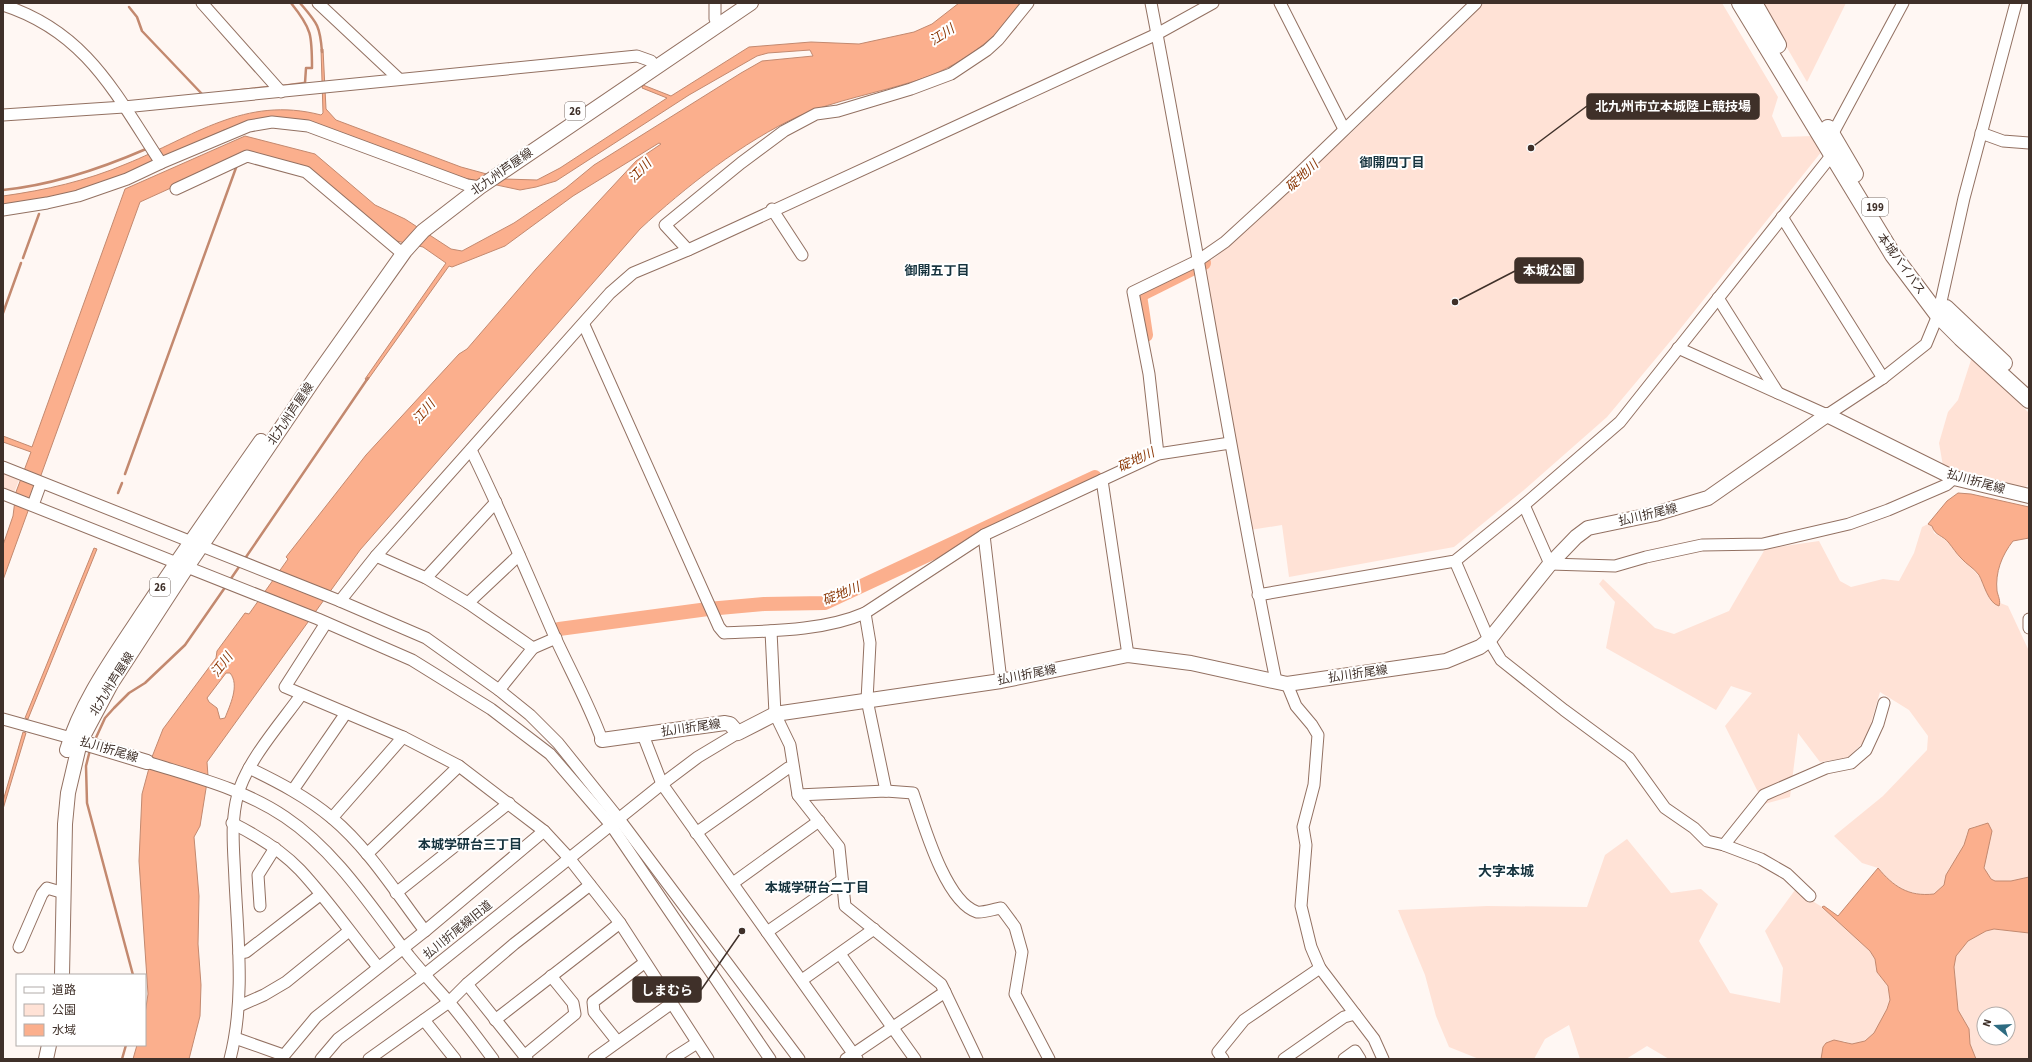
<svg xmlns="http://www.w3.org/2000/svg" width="2032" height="1062" font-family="'Source Sans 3','Noto Sans JP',sans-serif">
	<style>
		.green { fill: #ffe2d6; fill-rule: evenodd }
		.water { fill: #fbaf8d; stroke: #c3896f; fill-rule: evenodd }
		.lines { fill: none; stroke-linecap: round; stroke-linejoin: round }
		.stream { stroke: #c3896f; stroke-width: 2.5 }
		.river { stroke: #fbaf8d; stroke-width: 14 }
		.minor-casing { stroke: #937162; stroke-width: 13 }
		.major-casing { stroke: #937162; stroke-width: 16 }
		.highway-casing { stroke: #937162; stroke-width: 18 }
		.minor { stroke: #fff; stroke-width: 11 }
		.major { stroke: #fff; stroke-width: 14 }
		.highway { stroke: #fff; stroke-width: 16 }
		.labels { text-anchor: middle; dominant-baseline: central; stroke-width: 4; stroke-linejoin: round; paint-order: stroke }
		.shield { fill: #fff; stroke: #796e69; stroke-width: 1 }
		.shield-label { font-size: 11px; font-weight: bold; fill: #3f3029 }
		.street-label { font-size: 12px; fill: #3f3029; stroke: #fff }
		.water-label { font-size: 13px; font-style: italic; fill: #8b3807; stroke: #fff }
		.neighbourhood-label { font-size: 13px; font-weight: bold; fill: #16333e; stroke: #fff }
		.quarter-label { font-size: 14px; font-weight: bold; fill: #16333e; stroke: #fff }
		.leader { fill: none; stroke: #3f3029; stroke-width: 1.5 }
		.callout-dot { fill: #3f3029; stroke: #fff; stroke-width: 1.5 }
		.callout { fill: #3f3029; stroke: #3f3029; stroke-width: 1.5 }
		.callout-label { font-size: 13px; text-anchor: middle; font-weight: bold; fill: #fff }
	</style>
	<rect width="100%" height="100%" fill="#fff7f3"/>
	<g class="green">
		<path d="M1484 3H1722L1778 97 1772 116 1782 137 1813 136 1822 151 1673 338 1607 417 1524 490 1454 547 1289 577 1282 525 1250 530 1202 266 1217 256 1350 134Z"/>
		<path d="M1761 3H1846L1807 82Z"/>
		<path d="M1972 357 2029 413V483L2023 491 1956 472 1943 466 1939 443 1948 412 1958 400Z"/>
		<path d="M3 473 19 480 14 493 3 489Z"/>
		<path d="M1928 524 1932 526 1934 533 1949 542 1953 549 1979 576 1987 592 1999 606 2000 603 2008 606 2029 651V877L2011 881H1995C1977 871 1988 854 1990 839 1991 834 1989 828 1988 823L1973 827 1967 833 1964 845 1946 875 1944 885 1934 894 1925 895 1907 891 1896 886 1888 881 1878 868 1862 863 1834 836 1883 796 1927 750 1928 736 1909 710 1880 692 1866 740 1847 758 1820 762 1798 733 1790 797 1764 804 1725 726 1752 693 1731 686 1716 710 1606 648 1615 602 1599 584 1603 579 1655 628 1674 634 1729 611 1765 549 1819 541 1840 581 1851 587 1883 579 1899 581 1914 553 1922 527Z"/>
		<path d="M1627 839 1671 893 1701 889 1718 904 1699 941 1730 993 1780 1003 1783 968 1765 931 1795 890 1822 907 1870 951 1875 959 1877 972 1888 986 1890 1000 1887 1009 1874 1033 1865 1041 1852 1044 1844 1041 1823 1047 1821 1059H1669L1647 1046 1626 1059H1580L1569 1025 1545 1039 1534 1059H1479L1449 1047 1436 1016 1425 975 1398 910 1487 906 1587 907 1605 855Z"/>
		<path d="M1993 929 2029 933V1059H1976L1970 1044 1969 1029 1958 1010 1954 967 1956 956 1968 941 1986 931ZM1984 1014H2008V1038H1984Z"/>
	</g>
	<g class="water">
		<path d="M959 3H1023C997 39 958 68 915 81 877 93 836 100 799 116 744 141 684 188 640 229L360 550 207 762 208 776 200 826 194 837 199 896 198 944 201 985 200 1016 189 1059H133L137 1045H145V1014L148 994 139 861 142 794 152 757 163 729 216 658 217 651 245 613 249 614 288 559 286 557 366 455 459 354 467 349 536 269 636 161 661 144 659 143 573 196 505 246 452 267 449 266 367 381 365 379 446 263 423 247 392 240 307 170 248 153 140 202 3 580V545L13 516 16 492 31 452 3 442V436L32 447 125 189 245 136 315 154 375 205 405 219 451 249 462 251 514 223 566 188 594 165 741 73 762 61 813 56 810 50 768 53 757 56 689 95 556 181 536 187 520 190 459 177 333 130 243 124 224 130 103 184 50 198 3 205V196C46 190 86 181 126 164 193 137 245 95 321 115L323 113 321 49H323L326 109 336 120 461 167 505 179 537 180 560 168 667 98 642 88 643 85 671 96 749 47 811 42 859 44 914 32 932 24ZM226 673H230C240 685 230 705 225 718L220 719 217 708 209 702 207 698Z"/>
		<path d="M1958 493 1971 494 2029 507V538L2013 541C2002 555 1995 572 1997 591 1998 596 2001 601 1999 606 1988 603 1984 584 1979 575 1974 568 1966 564 1961 558 1956 553 1953 548 1949 543 1943 535 1935 536 1932 526L1928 524 1947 501Z"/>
		<path d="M94 548 97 549 28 719 25 718Z"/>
		<path d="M23 732 26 733 3 809V801Z"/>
		<path d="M1988 823 1992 831 1984 868 1991 879 1995 881H2011L2029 877V933L1994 929 1986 931 1968 941 1956 956 1954 967 1958 1010 1969 1029 1970 1044 1976 1059H1821L1823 1047 1826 1043 1834 1040 1852 1044 1865 1041 1874 1033 1887 1009 1890 1000 1888 986 1877 972 1875 959 1870 951 1822 907 1824 906 1838 916 1878 868C1893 886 1908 897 1934 894L1944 885 1946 875 1964 845 1969 829Z"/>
	</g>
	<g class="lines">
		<g class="stream">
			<path d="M291 3C312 29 312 35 312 68H306L305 83"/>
			<path d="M300 3C317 23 320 25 322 52"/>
			<path d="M129 7 137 17 142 31 202 94"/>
			<path d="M282 86 304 83"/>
			<path d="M232 91 269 87"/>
			<path d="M3 190C53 185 100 169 146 149"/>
			<path d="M23 258 39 214"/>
			<path d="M3 313 21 263"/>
			<path d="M125 474 237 165"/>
			<path d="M118 493 122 483"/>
			<path d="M244 560 368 378"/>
			<path d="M230 580 241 564"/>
			<path d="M94 742 105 718 114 708 129 693 145 683 185 645 226 586"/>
			<path d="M90 750 86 766 87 803 133 975"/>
			<path d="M122 1059 126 1045"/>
		</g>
		<g class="river">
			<path d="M1146 335 1140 295 1204 263"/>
			<path d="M559 629 708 609 764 604 825 603 1095 477"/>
		</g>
		<g class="minor-casing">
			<g id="minor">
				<path d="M202 3 281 92"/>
				<path d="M318 3 398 78"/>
				<path d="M1151 3C1195 229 1230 456 1276 681"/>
				<path d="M1280 3 1344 129"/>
				<path d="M3 5C87 32 116 95 161 163"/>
				<path d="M715 19V3"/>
				<path d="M3 115 124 107 637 56 651 61 656 68"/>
				<path d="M1981 133 2003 141 2029 143"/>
				<path d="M1832 135 1903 3"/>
				<path d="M176 189 247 156 306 172 403 254"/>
				<path d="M772 209 802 255"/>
				<path d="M3 210 47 203 78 196 127 179 161 163 249 126 272 122 308 126 467 185 480 187"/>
				<path d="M1782 217 1883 378"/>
				<path d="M688 250 665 225 741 163 784 131 816 114 838 111 911 89 951 74 987 50 998 40 1028 3"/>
				<path d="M1718 298 1778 393"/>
				<path d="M584 325 719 627 724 633C769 631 824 631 865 613L984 535 1102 480 1158 454 1230 443"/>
				<path d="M1678 348 1827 415 1883 378 1926 344 1938 315 1964 198 2016 3"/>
				<path d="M471 450C501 511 527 573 554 635 570 670 589 704 602 740"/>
				<path d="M1158 454 1149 374 1133 292 1199 260 1225 242 1284 188 1476 3"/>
				<path d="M3 467 340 601 426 638 499 690 530 715 558 743 619 819 799 1059"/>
				<path d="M1102 480 1128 655"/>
				<path d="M3 494 318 619 412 660 491 709 550 754 611 825 770 1059"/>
				<path d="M33 505 41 483"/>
				<path d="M1524 505 1550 564 1615 566 1646 557 1702 545 1763 544 1849 524 1888 510 1946 485 1954 478"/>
				<path d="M984 535 1001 681"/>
				<path d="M376 556 426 578 468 603 533 648 499 690"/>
				<path d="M1455 561 1489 640 1501 660 1564 710 1629 758 1665 808 1694 828 1707 841 1724 845 1761 859 1787 874 1810 896"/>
				<path d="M426 578 496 502"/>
				<path d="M1258 595 1455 561 1524 505 1620 422 1831 156"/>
				<path d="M340 601 376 556 610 293 633 273 688 250 1157 34 1213 3"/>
				<path d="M468 603 519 555"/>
				<path d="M865 613 870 643 867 700 886 791"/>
				<path d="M2029 619V628"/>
				<path d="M326 623 285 687 403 737 459 766 544 831 569 858 620 923 708 1059"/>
				<path d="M771 631 775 714 790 745 798 795 839 847 845 906 941 984 945 992"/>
				<path d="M533 648 556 638"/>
				<path d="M1287 684 1296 706 1312 725 1318 735 1314 785 1303 827 1306 845 1301 906 1311 947 1320 968 1374 1039 1383 1059"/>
				<path d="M3 719 71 738"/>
				<path d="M643 735 662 784 857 1059"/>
				<path d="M147 762C194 777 244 789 285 817 336 851 372 908 409 956 422 972 435 986 449 1002 464 1020 479 1040 493 1059"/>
				<path d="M249 768C278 782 307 797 332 818 369 849 396 893 425 931"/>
				<path d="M293 790 346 713"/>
				<path d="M798 795 886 791 913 793C923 822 945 902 977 912 983 913 994 909 1001 908L1015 927 1022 952 1015 994 1049 1059"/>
				<path d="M332 818 403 737"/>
				<path d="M232 823C256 835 281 850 300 870 328 900 352 935 378 967"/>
				<path d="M696 833 788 768H793"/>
				<path d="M1724 845 1764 795 1826 768 1851 763 1866 750 1878 724 1884 703"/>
				<path d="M367 854 459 766"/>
				<path d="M733 883 819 821"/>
				<path d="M396 893 509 803"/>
				<path d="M260 906 258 875 275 848"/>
				<path d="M767 932 842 880"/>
				<path d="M19 947 42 894 47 888 64 893"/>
				<path d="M239 953 246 952 320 895"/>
				<path d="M840 954 915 1059"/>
				<path d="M802 980 874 929"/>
				<path d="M467 984 527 1059"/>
				<path d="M239 1006 264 995 286 982 349 931"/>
				<path d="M424 1020 455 1059"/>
				<path d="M495 1020 620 923"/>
				<path d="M235 1038 283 1055"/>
				<path d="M617 1041 594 1012 593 1002 644 963"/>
				<path d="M524 1056 575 1014 573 1003 551 976"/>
				<path d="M230 1059C245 1001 238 940 235 881 234 852 230 822 238 794 247 761 281 723 301 695"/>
				<path d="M281 1059 316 1017 425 931 544 831"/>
				<path d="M321 1059 338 1039 424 975 662 784 698 757 738 733"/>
				<path d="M369 1059 449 1002 467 984 514 944 590 885"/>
				<path d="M594 1059 672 1003"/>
				<path d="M672 1059 697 1043"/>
				<path d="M846 1059 945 992 977 1059"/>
				<path d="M1223 1059 1218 1052 1244 1020 1320 968"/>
				<path d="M1284 1059 1344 1017 1355 1014"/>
				<path d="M1344 1059 1355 1051 1360 1059"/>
			</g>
		</g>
		<g class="major-casing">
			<g id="major">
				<path d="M71 739 147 762"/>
				<path d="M602 740 725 723 730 724 738 733 775 714 1001 681 1128 655 1191 663 1287 684 1446 661 1480 647 1489 640 1550 564 1576 537 1588 528 1655 514 1708 498 1827 415 1954 478 2029 496"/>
				<path d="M67 750C82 700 114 657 142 614 181 556 221 498 261 441"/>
				<path d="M62 975 65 824 68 793 80 742 111 684 187 567 315 378 405 251 423 231 480 187 751 3"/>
				<path d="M46 1059 49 1045"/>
			</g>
		</g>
		<g class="highway-casing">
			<g id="highway">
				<path d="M1740 3 1893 255 1938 315 1961 338 2029 400"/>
				<path d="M1754 3 1778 45"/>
				<path d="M1828 128 1855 174"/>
				<path d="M1946 308 2004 363"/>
			</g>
		</g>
		<use href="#minor" class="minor"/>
		<use href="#major" class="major"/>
		<use href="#highway" class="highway"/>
	</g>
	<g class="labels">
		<g class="shield">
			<rect x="565" y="102" width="20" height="18" rx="3"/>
			<rect x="1862" y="198" width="26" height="18" rx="3"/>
			<rect x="150" y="578" width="20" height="18" rx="3"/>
		</g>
		<g class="shield-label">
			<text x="575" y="111">26</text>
			<text x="1875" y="207">199</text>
			<text x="160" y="587">26</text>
		</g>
		<g class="street-label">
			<text transform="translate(502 172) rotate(-35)">北九州芦屋線</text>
			<text transform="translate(1901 264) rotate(54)">本城バイパス</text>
			<text transform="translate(291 414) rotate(-56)">北九州芦屋線</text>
			<text transform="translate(1976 482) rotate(16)">払川折尾線</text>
			<text transform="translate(1648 515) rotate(-13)">払川折尾線</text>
			<text transform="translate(1358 674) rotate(-8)">払川折尾線</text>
			<text transform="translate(1027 675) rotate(-11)">払川折尾線</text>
			<text transform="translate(112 684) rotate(-58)">北九州芦屋線</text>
			<text transform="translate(691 728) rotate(-8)">払川折尾線</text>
			<text transform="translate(109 750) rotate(17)">払川折尾線</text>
			<text transform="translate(458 930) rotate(-39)">払川折尾線旧道</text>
		</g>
		<g class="water-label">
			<text transform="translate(942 35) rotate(-33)">江川</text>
			<text transform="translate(640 171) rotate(-46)">江川</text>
			<text transform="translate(1302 176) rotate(-43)">碇地川</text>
			<text transform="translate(424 412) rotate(-49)">江川</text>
			<text transform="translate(1136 460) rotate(-25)">碇地川</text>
			<text transform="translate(841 594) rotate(-22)">碇地川</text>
			<text transform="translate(222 665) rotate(-53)">江川</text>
		</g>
		<g class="neighbourhood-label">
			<text x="1392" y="163">御開四丁目</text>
			<text x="937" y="271">御開五丁目</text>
			<text x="470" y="845">本城学研台三丁目</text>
			<text x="817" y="888">本城学研台二丁目</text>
		</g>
		<g class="quarter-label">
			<text x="1506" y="872">大字本城</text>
		</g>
	</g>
	<path class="leader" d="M1531 148L1587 106M1455 302L1515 271M742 931L701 990"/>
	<g class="callout-dot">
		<circle cx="1531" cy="148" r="4"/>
		<circle cx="1455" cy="302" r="4"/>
		<circle cx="742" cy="931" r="4"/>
	</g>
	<g class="callout">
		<rect x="1587" y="94" width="172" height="25" rx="4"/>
		<rect x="1515" y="258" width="68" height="25" rx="4"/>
		<rect x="633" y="977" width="68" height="25" rx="4"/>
	</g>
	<g class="callout-label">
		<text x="1673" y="111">北九州市立本城陸上競技場</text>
		<text x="1549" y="275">本城公園</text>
		<text x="667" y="995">しまむら</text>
	</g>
	<rect width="2032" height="1062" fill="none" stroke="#3f3029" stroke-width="8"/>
	<rect x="16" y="974" width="130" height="72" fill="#ffffff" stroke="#b2aca9"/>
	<rect x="24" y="987" width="20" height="6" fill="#ffffff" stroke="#b2aca9"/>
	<text x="52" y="994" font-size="12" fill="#3f3029">道路</text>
	<rect x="24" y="1004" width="20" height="12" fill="#ffe2d6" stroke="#b2aca9"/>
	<text x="52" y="1014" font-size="12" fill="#3f3029">公園</text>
	<rect x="24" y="1024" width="20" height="12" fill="#fbaf8d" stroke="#b2aca9"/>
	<text x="52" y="1034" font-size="12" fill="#3f3029">水域</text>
	<g transform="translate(1996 1026) rotate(288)"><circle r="19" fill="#ffffff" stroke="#b2aca9"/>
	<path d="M0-3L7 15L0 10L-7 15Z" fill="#2d6b81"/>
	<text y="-6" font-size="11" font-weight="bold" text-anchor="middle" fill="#3f3029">N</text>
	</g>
</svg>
